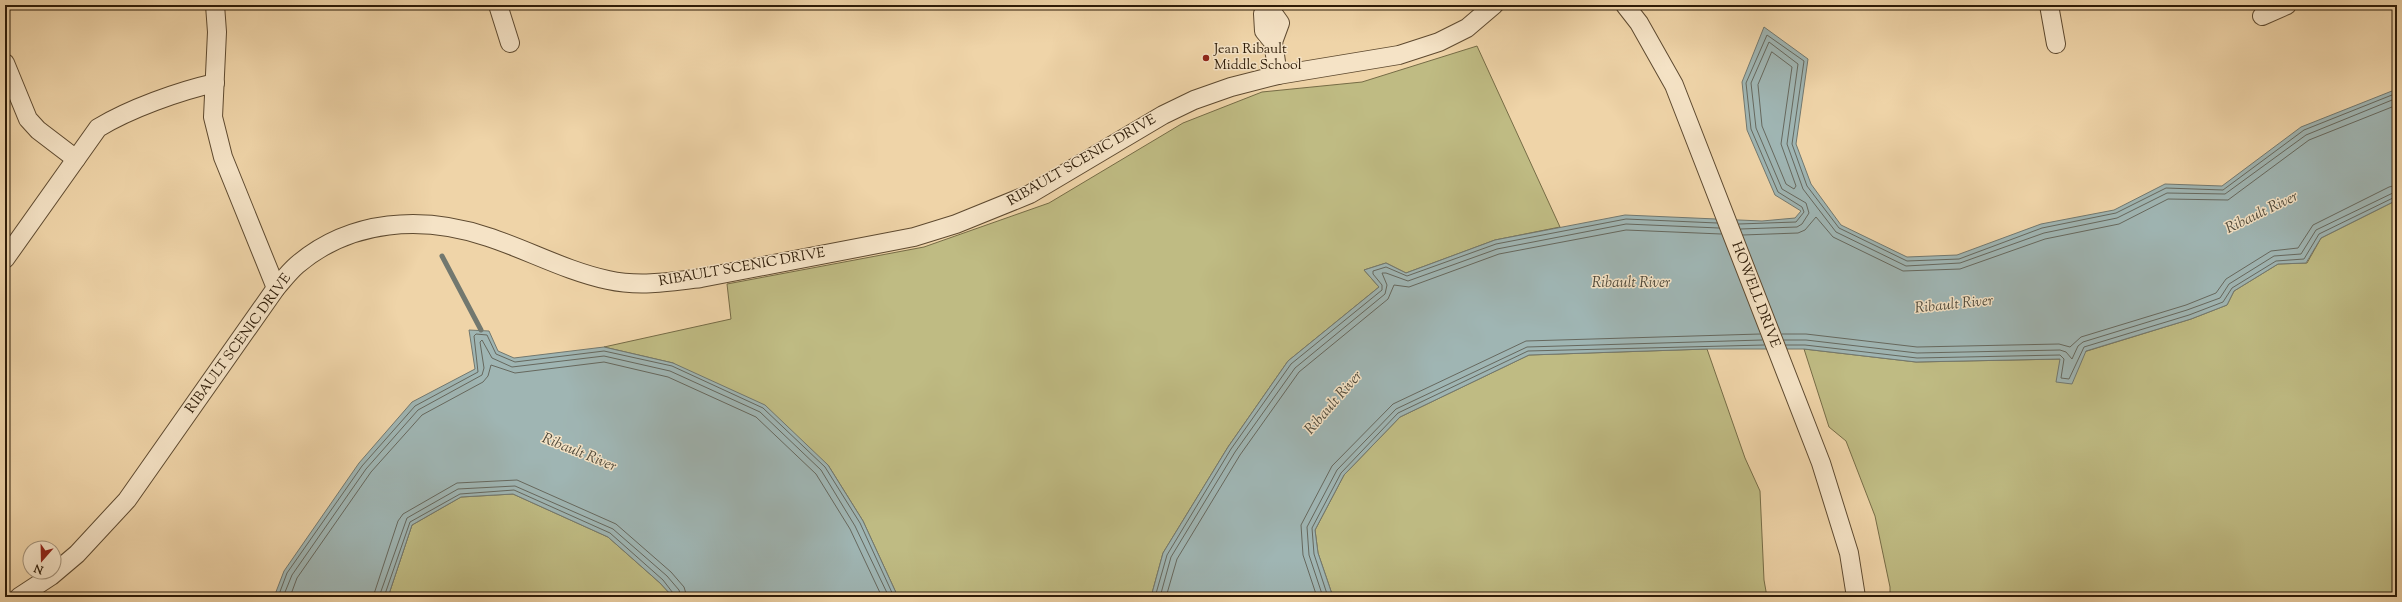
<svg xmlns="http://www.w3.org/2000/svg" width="2402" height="602" font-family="'Sorts Mill Goudy',serif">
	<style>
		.green { fill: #bfbb83; stroke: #766c46 }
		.water { fill: #9fb5b3; stroke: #72786f }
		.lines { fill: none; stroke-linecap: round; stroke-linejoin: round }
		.shore { stroke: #66685e; stroke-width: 1 }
		.stream { stroke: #72786f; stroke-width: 5 }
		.minor-casing { stroke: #5e4a30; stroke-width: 20 }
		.minor { stroke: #f5e3c6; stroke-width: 18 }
		.poi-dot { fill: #8f2418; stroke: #f5e3c6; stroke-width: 1.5 }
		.labels { text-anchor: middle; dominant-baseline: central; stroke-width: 3; stroke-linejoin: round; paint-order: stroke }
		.poi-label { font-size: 14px; fill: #2e1c08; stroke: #f5e3c6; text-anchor: start }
		.street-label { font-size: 14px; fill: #2e1c08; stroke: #f5e3c6 }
		.water-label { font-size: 15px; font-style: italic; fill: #504a3b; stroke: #f5e3c6 }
	</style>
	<rect width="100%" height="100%" fill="#efd4a8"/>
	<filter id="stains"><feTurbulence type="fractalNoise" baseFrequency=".005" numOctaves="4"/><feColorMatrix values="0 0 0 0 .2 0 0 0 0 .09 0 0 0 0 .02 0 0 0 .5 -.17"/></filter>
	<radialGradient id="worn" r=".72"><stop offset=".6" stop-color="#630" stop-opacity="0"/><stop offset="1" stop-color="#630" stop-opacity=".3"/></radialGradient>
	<g class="green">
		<path d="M1477 46 1560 227 1495 240 1406 273 1386 263 1364 270 1379 287 1288 361 1228 447 1163 553 1151 597H898L863 521 828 465 673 363 604 347 731 319 727 284 924 247 1049 203 1183 123 1262 92 1362 82Z"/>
		<path d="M2397 200V597H1890V587L1875 516 1846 441 1829 427 1804 349 1916 362 2061 359 2191 319 2227 305 2234 291 2278 264 2307 263 2321 238Z"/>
		<path d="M1707 349 1745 458 1760 491 1764 580 1767 597H1333L1318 553 1315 530 1344 475 1400 417 1529 355Z"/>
		<path d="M513 494 608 537 660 583 673 597H388L412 525 461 497Z"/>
	</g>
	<g class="water">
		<path d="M1764 27 1808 59 1796 144 1811 184 1841 225 1907 257 1957 255 2041 224 2114 210 2165 184 2222 186 2301 127 2397 89V200L2321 238 2306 263 2278 264 2234 291 2227 305 2191 319 2086 351 2072 384 2056 382 2060 359 1916 362 1804 349H1707L1529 355 1400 417 1344 475 1315 530 1318 553 1333 597H1151L1163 553 1228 447 1288 361 1379 287 1364 270 1386 263 1406 273 1495 240 1625 215 1762 221 1795 218 1801 211 1775 195 1747 130 1742 82Z"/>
		<path d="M469 330 489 331 498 351 514 358 604 347 673 363 765 405 828 465 863 521 898 597H673L660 583 608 537 513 494 461 497 412 525 388 597H274L284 571 359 463 412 402 475 369Z"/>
	</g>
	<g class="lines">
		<g class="shore">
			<path d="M1772 52 1792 67 1781 144 1796 186 1794 189 1786 184 1762 126 1758 85Z"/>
			<path d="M1739 224 1796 222 1804 212 1802 207 1778 192 1751 129 1746 83 1767 35 1804 61 1792 144 1807 186 1839 228 1907 261 1959 259 2042 228 2116 213 2166 188 2223 190 2304 130 2397 93"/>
			<path d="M1741 229 1797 227 1802 224 1809 213 1806 203 1782 189 1756 128 1751 83 1769 42 1798 64 1787 144 1803 189 1836 232 1906 266 1960 263 2044 233 2117 218 2167 193 2225 194 2306 135 2397 98"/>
			<path d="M1743 235 1798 233 1805 230 1816 217 1833 237 1903 271 1960 269 2045 239 2119 224 2168 199 2228 200 2309 140 2397 105"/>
			<path d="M1782 334H1806L1917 347 2059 344 2070 347 2081 337 2186 305 2216 293 2226 279 2271 251 2298 248 2313 225 2389 187 2397 185"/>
			<path d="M1784 340H1806L1917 353 2060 350 2066 352 2072 359 2078 346 2083 342 2187 310 2220 298 2229 284 2274 256 2301 254 2316 230 2397 191"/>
			<path d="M1786 345H1805L1917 358 2060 355 2064 359 2061 378 2069 379 2084 347 2189 315 2223 302 2232 288 2276 261 2304 259 2319 234 2397 196"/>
			<path d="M278 597 287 573 362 466 415 406 478 372 474 336 476 334 487 335 496 354 515 362 604 351 672 366 763 408 825 467 860 523 894 597"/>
			<path d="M283 597 292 575 366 469 418 410 482 375 484 368 480 342 482 340 492 358 512 367 604 356 670 371 760 412 821 470 855 526 889 597"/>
			<path d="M290 597 297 578 371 472 422 415 483 382 488 376 491 365 515 373 604 362 668 377 756 417 816 474 850 529 882 597"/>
			<path d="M373 597 398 521 403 514 457 483 517 480 616 524 671 572 684 587 687 597"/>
			<path d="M379 597 407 518 458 489 515 486 613 529 667 576 679 590 681 597"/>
			<path d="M384 597 410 522 460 494 514 490 610 533 663 580 676 597"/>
			<path d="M1155 597 1167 555 1231 449 1291 364 1382 290V285L1373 274V271L1386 267 1407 276 1496 244 1626 219 1717 223"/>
			<path d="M1160 597 1171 557 1235 452 1295 368 1385 294 1387 285 1382 273H1386L1408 281 1497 249 1626 224 1719 228"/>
			<path d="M1166 597 1177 559 1240 455 1299 372 1388 299 1394 285 1409 287 1499 254 1626 230 1721 234"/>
			<path d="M1317 597 1303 555 1301 525 1332 466 1393 404 1526 341 1760 334"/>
			<path d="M1323 597 1309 555 1307 527 1337 470 1396 409 1527 347 1762 340"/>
			<path d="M1328 597 1314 554 1312 528 1341 473 1398 413 1528 351 1764 345"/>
		</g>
		<path class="stream" d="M442 256 481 330"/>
		<g class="minor-casing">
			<g id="minor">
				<path d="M215 5 217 32 213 117 223 157 276 288"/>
				<path d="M498 5 510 43"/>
				<path d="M1625 5 1639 23 1674 85 1821 463 1849 553 1856 597"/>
				<path d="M2049 5 2056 44"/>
				<path d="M2262 16 2287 5"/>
				<path d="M1273 42 1264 31 1263 14 1270 9 1280 23 1273 42 1278 75"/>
				<path d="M5 63 28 119 38 130 76 159"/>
				<path d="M5 259 98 128C129 109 179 91 215 83"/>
				<path d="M19 597 51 576 77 554 127 500 276 288C283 280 289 272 297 265 351 219 423 215 488 237 528 250 566 271 608 280 639 287 670 282 701 278L914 237 956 224 1030 194 1163 115 1194 100 1231 87 1278 75 1399 55 1439 42 1467 28 1494 5"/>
			</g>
		</g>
		<use href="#minor" class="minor"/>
	</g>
	<circle class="poi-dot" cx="1206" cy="58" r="4"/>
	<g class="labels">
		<g class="poi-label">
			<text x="1214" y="50">Jean Ribault<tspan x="1214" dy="16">Middle School</tspan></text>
		</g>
		<g class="street-label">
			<text transform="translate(1082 161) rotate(-30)">RIBAULT SCENIC DRIVE</text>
			<text transform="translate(742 268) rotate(-10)">RIBAULT SCENIC DRIVE</text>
			<text transform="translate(1755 295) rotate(69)">HOWELL DRIVE</text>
			<text transform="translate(239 344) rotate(-54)">RIBAULT SCENIC DRIVE</text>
		</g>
		<g class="water-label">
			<text transform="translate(2262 213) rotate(-26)">Ribault River</text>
			<text x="1631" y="283">Ribault River</text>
			<text transform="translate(1954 305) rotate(-6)">Ribault River</text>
			<text transform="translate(1334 403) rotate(-49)">Ribault River</text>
			<text transform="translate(579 453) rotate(22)">Ribault River</text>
		</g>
	</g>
	<rect width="2402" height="602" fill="none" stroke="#efd4a8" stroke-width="20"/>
	<rect x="6" y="6" width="2390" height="590" fill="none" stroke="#2e1c08" stroke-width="2"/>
	<rect x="10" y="10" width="2382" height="582" fill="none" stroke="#2e1c08"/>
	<g transform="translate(42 560) rotate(200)"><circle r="19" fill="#f5e3c6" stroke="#a5937a"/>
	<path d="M0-3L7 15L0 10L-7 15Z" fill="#8f2418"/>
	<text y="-6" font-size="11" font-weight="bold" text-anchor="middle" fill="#2e1c08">N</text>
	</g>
	<rect width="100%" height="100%" filter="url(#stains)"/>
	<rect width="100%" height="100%" fill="url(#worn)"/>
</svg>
